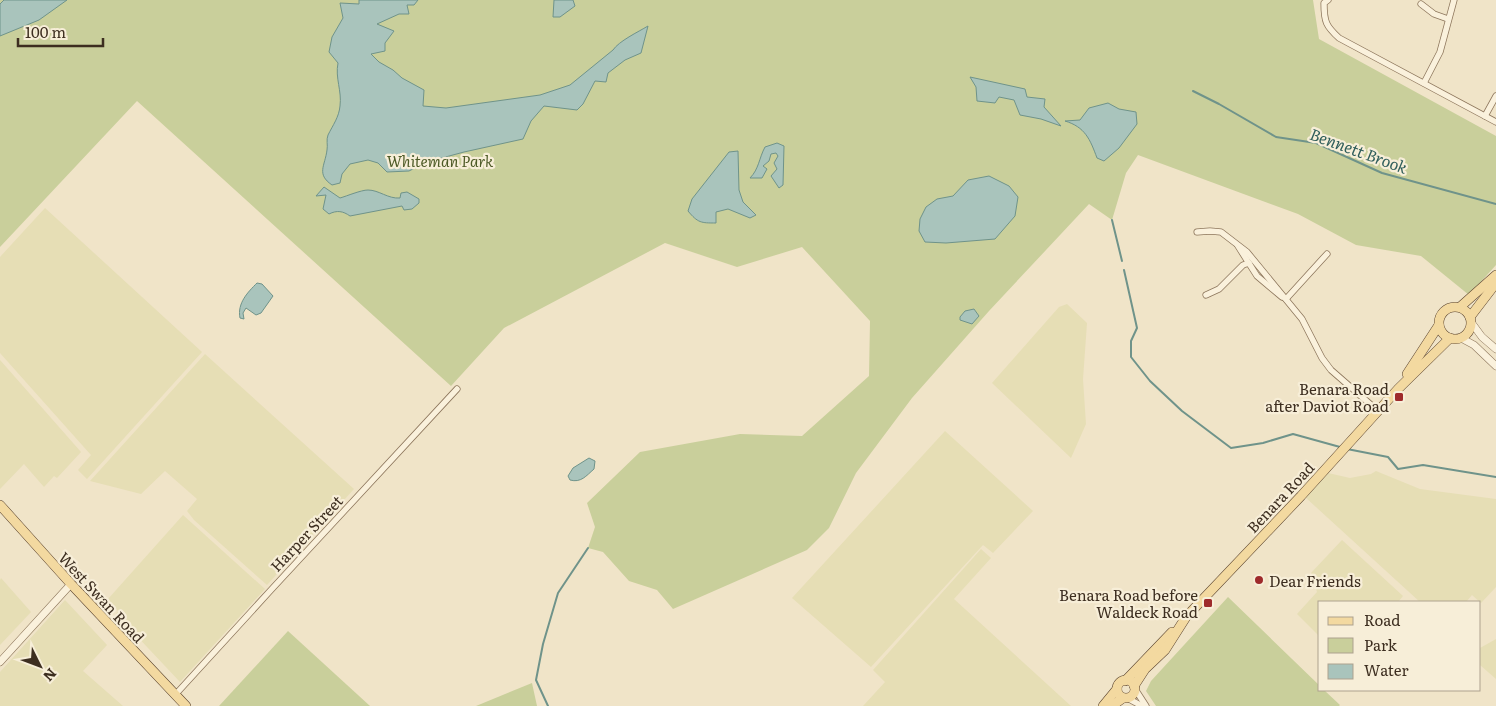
<svg xmlns="http://www.w3.org/2000/svg" width="1496" height="706" font-family="Literata,serif">
	<style>
		.farmland { fill: #e6deb5 }
		.green { fill: #c9cf9b }
		.water { fill: #a9c4bc; stroke: #6f938a }
		.lines { fill: none; stroke-linecap: round; stroke-linejoin: round }
		.stream { stroke: #6f938a; stroke-width: 2 }
		.minor-casing { stroke: #8d765c; stroke-width: 7 }
		.tertiary-casing { stroke: #8d765c; stroke-width: 8 }
		.primary-casing { stroke: #5b4430; stroke-width: 10 }
		.minor { stroke: #faf1dc; stroke-width: 5.5 }
		.tertiary { stroke: #faf1dc; stroke-width: 7 }
		.primary { stroke: #f3d9a0; stroke-width: 9 }
		.poi-dot { fill: #9e2a2b; stroke: #f7eed8; stroke-width: 2 }
		.labels { text-anchor: middle; dominant-baseline: central; stroke-width: 4.5; stroke-linejoin: round; paint-order: stroke }
		.park-label { font-size: 15px; font-style: italic; fill: #4d5a26; stroke: #f7eed8 }
		.poi-label { font-size: 15px; fill: #3d2e20; stroke: #f7eed8; text-anchor: end }
		.street-label { font-size: 15px; fill: #3d2e20; stroke: #f7eed8 }
		.water-label { font-size: 16px; font-style: italic; fill: #2f5d5a; stroke: #f7eed8 }
	</style>
	<rect width="100%" height="100%" fill="#f0e4c8"/>
	<g class="farmland">
		<path d="M45 208 202 352 87 479 78 470 91 455 0 353V257Z"/>
		<path d="M1067 304 1087 323 1083 379 1086 424 1071 458 992 383 1059 307Z"/>
		<path d="M205 354 354 489 267 585 194 520 187 511 197 499 165 471 141 494 90 481Z"/>
		<path d="M0 360 81 452 57 478 54 476 44 487 24 464 0 489Z"/>
		<path d="M945 431 1033 511 993 553 983 545 871 667 792 598Z"/>
		<path d="M1376 471 1420 489 1496 499V587L1481 603 1472 595 1466 602H1420L1305 497 1328 473 1350 478 1371 474Z"/>
		<path d="M183 515 265 589 180 682 116 614 118 611 108 599Z"/>
		<path d="M1342 540 1403 596 1398 602H1320V637L1297 614 1317 592 1311 573Z"/>
		<path d="M981 549 991 558 954 599 1071 706H863L885 682 873 670Z"/>
		<path d="M1 578 31 612 0 645V580Z"/>
		<path d="M65 600 107 645 83 671 123 706H0V672Z"/>
		<path d="M1496 639V679L1480 665V648Z"/>
	</g>
	<g class="green">
		<path d="M0 0H1313L1319 39 1496 136V265L1469 295 1421 256 1356 245 1298 214 1138 155 1126 173 1112 220 1089 204 989 311 912 398 856 473 829 528 807 550 673 609 657 590 629 581 603 552 588 548 595 527 587 503 640 452 740 434 802 436 869 376 870 321 802 247 737 267 665 243 504 328 451 386 137 101 0 247Z"/>
		<path d="M1228 597 1320 686V690H1324L1340 705 1339 706H1156L1146 691 1151 681Z"/>
		<path d="M288 631 370 706H219Z"/>
		<path d="M532 683 537 706H476Z"/>
	</g>
	<g class="water">
		<path d="M4 0H67L39 20 0 36V4Z"/>
		<path d="M359 0H418L414 5H407L409 14H399L377 24 394 31 385 43V51L371 54 379 62 393 70 402 78 424 90 423 106 446 108 540 95 570 85 613 50C619 41 638 32 648 26L641 53 625 60 608 73 606 82 595 81 583 104 577 110 544 106 531 121 523 139 464 152 427 162 409 171 387 172 378 163 368 160 350 164 342 174 340 183 332 185C316 174 325 166 327 150 328 145 326 140 328 135 333 125 339 117 340 106 342 91 335 78 338 63L329 52 332 37 343 18 340 3 359 4Z"/>
		<path d="M554 0H573L575 6 560 17H553Z"/>
		<path d="M970 77 1025 89 1027 97 1045 99 1044 107 1061 126 1041 119 1020 115 1014 100 999 97 995 103 977 101 976 87Z"/>
		<path d="M1108 103 1119 109 1136 112 1137 124 1119 148 1104 161 1097 158C1090 139 1085 127 1065 121L1080 120 1089 108Z"/>
		<path d="M777 143 784 146 783 185 779 188 771 176 777 169 774 163 778 156 776 153 771 154 769 161 763 166 767 169 762 178H750C759 169 759 158 765 147Z"/>
		<path d="M738 151 739 190 743 202 756 215 750 218 728 209 716 212V223C701 223 698 223 688 211L692 199 729 152Z"/>
		<path d="M989 176 1009 186 1018 197 1015 216 995 239 946 243 925 242 919 231 920 219 926 207 937 199 953 196 968 180Z"/>
		<path d="M324 187 340 198C347 196 361 190 368 190 379 190 388 199 400 198L401 193 407 192 419 199V203L412 209 404 210 402 206 350 216C343 211 337 210 329 214L323 209 326 195 316 196Z"/>
		<path d="M257 283 262 284 273 296 261 313 256 315 246 308 243 313 244 319 240 318C237 303 248 292 257 283Z"/>
		<path d="M974 309 979 316 972 324 960 320V317L965 311Z"/>
		<path d="M589 458 595 461 594 469C586 476 581 483 570 480L568 476 573 468Z"/>
	</g>
	<g class="lines">
		<g class="stream">
			<path d="M1193 91 1219 104 1276 137 1316 143 1382 173 1496 204"/>
			<path d="M1112 220 1122 261"/>
			<path d="M1124 270 1137 328 1131 341V357L1150 381 1182 411 1231 448 1263 443 1293 434 1340 447"/>
			<path d="M1347 449 1388 457 1398 469 1423 465 1496 477"/>
			<path d="M548 706 536 680 543 644 558 593 588 548"/>
		</g>
		<g class="minor-casing">
			<g id="minor">
				<path d="M1328 0 1324 3C1324 22 1326 26 1339 38L1496 122"/>
				<path d="M1421 4 1434 14 1448 19"/>
				<path d="M1424 83 1440 52 1454 0"/>
				<path d="M1485 116 1496 96"/>
				<path d="M1197 232 1210 231 1221 232 1247 252 1302 319 1322 358 1331 370 1378 411"/>
				<path d="M1238 246 1257 276 1282 297"/>
				<path d="M1206 295 1219 289 1243 265 1249 263"/>
				<path d="M1286 299 1327 254"/>
				<path d="M1135 689 1146 706"/>
				<path d="M175 695 270 591 457 389"/>
				<path d="M1127 698 1142 706"/>
			</g>
		</g>
		<g class="tertiary-casing">
			<g id="tertiary">
				<path d="M1471 322 1482 337 1496 349"/>
				<path d="M1461 338 1474 345 1496 366"/>
				<path d="M0 662 71 584"/>
			</g>
		</g>
		<g class="primary-casing">
			<g id="primary">
				<circle cx="1455" cy="323" r="16"/>
				<path d="M1460 307 1496 275"/>
				<path d="M1470 317 1496 283"/>
				<path d="M1407 374 1439 325"/>
				<path d="M0 505 71 584 186 706"/>
				<circle cx="1126" cy="689" r="9"/>
				<path d="M1125 681 1172 632"/>
				<path d="M1134 686 1145 669 1165 650 1186 617 1301 496 1398 389 1450 338"/>
				<path d="M1103 706 1117 689"/>
				<path d="M1112 706 1123 698"/>
			</g>
		</g>
		<use href="#minor" class="minor"/>
		<use href="#tertiary" class="tertiary"/>
		<use href="#primary" class="primary"/>
	</g>
	<g class="poi-dot">
		<rect x="1394" y="392" width="10" height="10" rx="2.5"/>
		<circle cx="1259" cy="580" r="5"/>
		<rect x="1203" y="598" width="10" height="10" rx="2.5"/>
	</g>
	<g class="labels">
		<g class="park-label">
			<text x="440" y="160">Whiteman Park</text>
		</g>
		<g class="poi-label">
			<text x="1389" y="388">Benara Road<tspan x="1389" dy="17">after Daviot Road</tspan></text>
			<text x="1269" y="580" text-anchor="start">Dear Friends</text>
			<text x="1198" y="594">Benara Road before<tspan x="1198" dy="17">Waldeck Road</tspan></text>
		</g>
		<g class="street-label">
			<text transform="translate(1280 497) rotate(-47)">Benara Road</text>
			<text transform="translate(306 533) rotate(-47)">Harper Street</text>
			<text transform="translate(102 597) rotate(47)">West Swan Road</text>
		</g>
		<g class="water-label">
			<text transform="translate(1359 150) rotate(20)">Bennett Brook</text>
		</g>
	</g>
	<rect x="1318" y="601" width="162" height="90" fill="#f7eed8" stroke="#ada18e"/>
	<rect x="1328" y="617" width="25" height="8" fill="#f3d9a0" stroke="#ada18e"/>
	<text x="1364" y="626" font-size="15" fill="#3d2e20">Road</text>
	<rect x="1328" y="638" width="25" height="15" fill="#c9cf9b" stroke="#ada18e"/>
	<text x="1364" y="651" font-size="15" fill="#3d2e20">Park</text>
	<rect x="1328" y="664" width="25" height="15" fill="#a9c4bc" stroke="#ada18e"/>
	<text x="1364" y="676" font-size="15" fill="#3d2e20">Water</text>
	<g transform="translate(40 666) rotate(132)" stroke="#f7eed8" stroke-width="4" paint-order="stroke">
	<path d="M0-4L9 19L0 12L-9 19Z" fill="#3d2e20"/>
	<text y="-8" font-size="14" font-weight="bold" text-anchor="middle" fill="#3d2e20">N</text>
	</g>
	<path d="M18 38v8h85v-8" fill="none" stroke="#3d2e20" stroke-width="2.5"/>
	<text x="25" y="38" font-size="15" fill="#3d2e20" stroke="#f7eed8" stroke-width="4" paint-order="stroke">100 m</text>
</svg>
